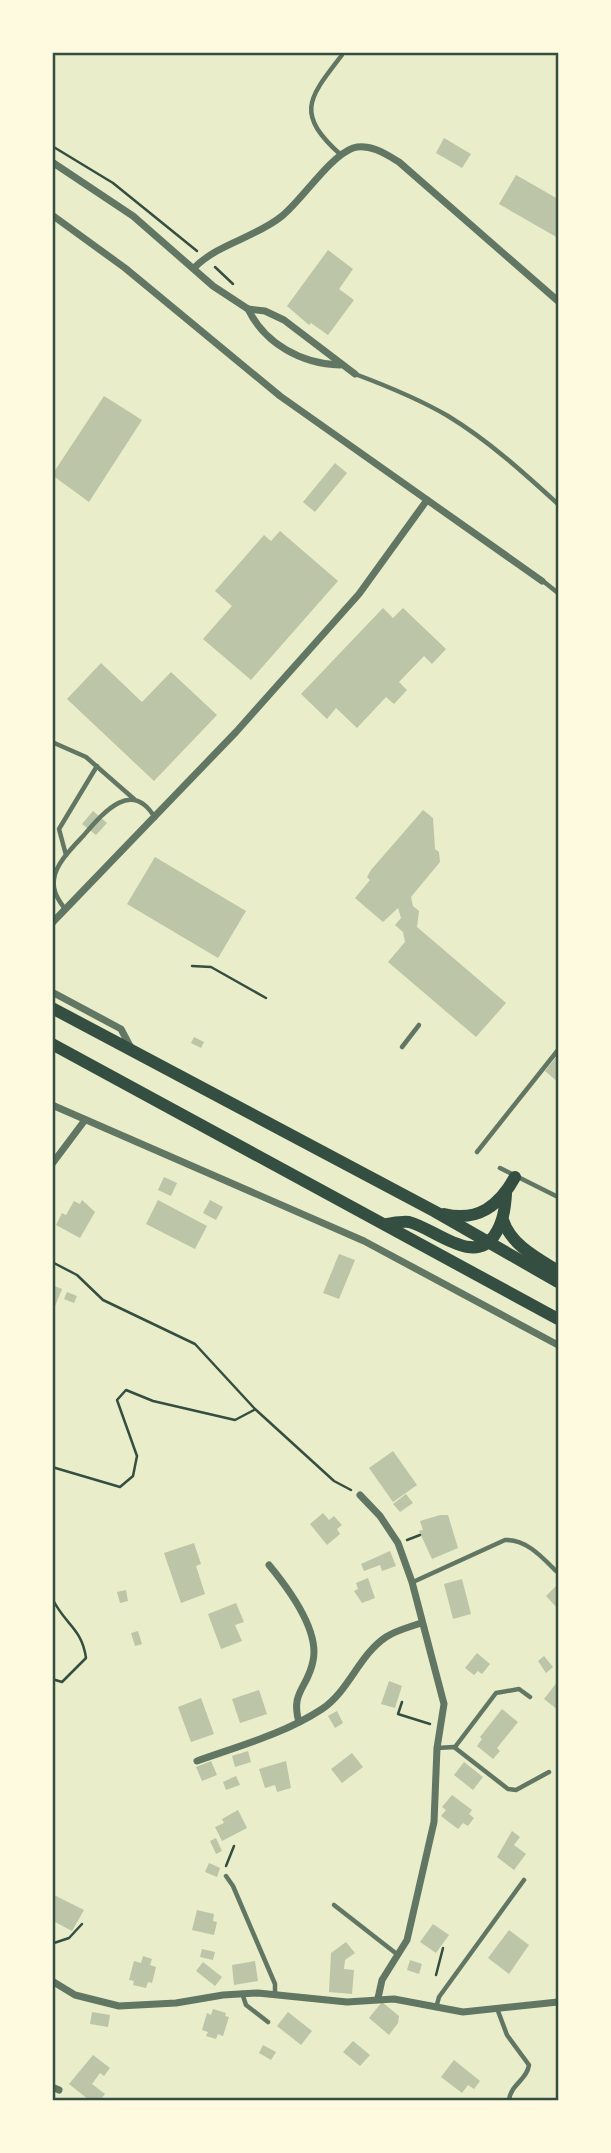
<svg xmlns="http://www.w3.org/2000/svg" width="611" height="2153" font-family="'Public Sans',sans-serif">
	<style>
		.building { fill: #bcc5a7 }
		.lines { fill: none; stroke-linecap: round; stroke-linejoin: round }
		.path { stroke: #344e41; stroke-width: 2.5 }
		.service { stroke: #617663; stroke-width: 4.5 }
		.minor { stroke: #617663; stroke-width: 7 }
		.secondary { stroke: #344e41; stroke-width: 12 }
		.neatline { fill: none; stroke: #344e41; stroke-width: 2.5 }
	</style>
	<rect width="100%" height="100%" fill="#e9edc9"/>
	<g class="building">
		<path d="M444 138 471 154 462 168 436 153Z"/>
		<path d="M516 175 558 199V238L499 204Z"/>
		<path d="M328 250 353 269 339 289 354 300 328 335 311 323 309 325 287 306Z"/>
		<path d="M104 396 142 420 89 502 52 475Z"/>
		<path d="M335 463 347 473 315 512 303 502Z"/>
		<path d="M280 531 338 581 251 680 203 639 232 606 215 591 264 535 271 541Z"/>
		<path d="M383 608 393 618 403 608 446 649 432 664 424 656 399 682 407 690 394 704 386 697 357 728 336 708 327 719 301 694Z"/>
		<path d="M101 663 142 702 171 672 217 715 154 781 67 699Z"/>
		<path d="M423 810 433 818 435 849 439 852 440 862 411 897 413 906 419 911 417 927 506 1003 476 1037 388 962 405 942 403 932 395 925 401 918 398 908 383 922 355 898 370 880 367 877 371 870Z"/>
		<path d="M93 811 107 823 96 835 82 824Z"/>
		<path d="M155 857 246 911 218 958 127 904Z"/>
		<path d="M194 1037 204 1042 201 1048 191 1043Z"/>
		<path d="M558 1055V1082L545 1071Z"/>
		<path d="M164 1177 177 1183 171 1196 158 1190Z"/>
		<path d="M82 1200 95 1212 80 1238 56 1225 62 1213 66 1215 74 1201 80 1204Z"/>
		<path d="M158 1200 207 1226 195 1249 146 1224Z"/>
		<path d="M210 1200 223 1207 216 1220 203 1213Z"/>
		<path d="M339 1254 355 1260 339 1299 323 1293Z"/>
		<path d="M52 1285 62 1289 53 1311H52Z"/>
		<path d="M67 1292 77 1296 74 1303 64 1299Z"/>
		<path d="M393 1451 417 1485 393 1502 369 1468Z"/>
		<path d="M406 1494 413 1503 400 1512 393 1504Z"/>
		<path d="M323 1513 329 1520 334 1516 342 1525 337 1529 340 1534 327 1545 310 1524Z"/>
		<path d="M440 1515H448L458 1548 432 1559 419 1531 423 1530 420 1521Z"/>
		<path d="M194 1543 201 1564 196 1566 205 1594 181 1603 164 1553Z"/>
		<path d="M390 1551 396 1566 382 1571 380 1565 364 1571 361 1564Z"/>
		<path d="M368 1578 375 1598 362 1603 354 1591 358 1589 356 1583Z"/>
		<path d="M462 1579 471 1614 453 1619 444 1584Z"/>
		<path d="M558 1584V1609L546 1596Z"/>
		<path d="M126 1590 128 1601 120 1603 117 1592Z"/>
		<path d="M236 1603 244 1622 235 1625 242 1641 221 1649 208 1614Z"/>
		<path d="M138 1631 142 1644 135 1646 131 1633Z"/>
		<path d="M477 1653 490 1664 482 1674 478 1671 474 1675 465 1668Z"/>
		<path d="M544 1656 553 1667 546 1673 538 1661Z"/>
		<path d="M389 1681 402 1686 395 1708 381 1704Z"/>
		<path d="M558 1681V1710L544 1699Z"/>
		<path d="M259 1690 267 1714 240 1723 232 1699Z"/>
		<path d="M201 1698 214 1734 191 1742 178 1707Z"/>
		<path d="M502 1709 518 1722 497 1748 500 1751 493 1759 477 1746 482 1739 480 1737Z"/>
		<path d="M337 1711 343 1723 335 1728 328 1716Z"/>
		<path d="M248 1751 251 1762 235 1767 232 1756Z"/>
		<path d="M352 1753 363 1767 342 1783 331 1769Z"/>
		<path d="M211 1761 217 1775 202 1781 196 1767Z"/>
		<path d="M286 1761 291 1788 277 1792 275 1785 265 1788 259 1769Z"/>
		<path d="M464 1762 483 1777 473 1790 454 1775Z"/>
		<path d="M236 1776 240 1785 226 1790 223 1782Z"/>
		<path d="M452 1795 472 1810 469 1814 474 1818 468 1826 463 1823 458 1829 441 1816 446 1810 442 1807Z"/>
		<path d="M238 1810 247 1828 222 1841 215 1827 224 1823 222 1819Z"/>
		<path d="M512 1831 520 1837 514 1845 526 1854 514 1870 497 1857Z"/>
		<path d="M216 1838 222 1851 216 1854 210 1841Z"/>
		<path d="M209 1863 220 1868 217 1877 205 1872Z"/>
		<path d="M52 1894 84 1910 72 1931 55 1922 52 1928Z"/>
		<path d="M197 1910 214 1914 213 1921 217 1922 214 1935 192 1930Z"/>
		<path d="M433 1924 449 1935 436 1953 420 1942Z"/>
		<path d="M509 1930 529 1945 509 1974 488 1958Z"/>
		<path d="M346 1942 355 1953 345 1960 344 1969 354 1970 352 1994 329 1992 331 1953Z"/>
		<path d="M202 1949 215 1952 213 1960 200 1957Z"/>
		<path d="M143 1956 152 1959 150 1965 156 1967 152 1983 148 1982 146 1988 133 1985 134 1981 129 1980 134 1961 141 1963Z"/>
		<path d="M410 1960 422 1964 419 1974 407 1970Z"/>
		<path d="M255 1961 258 1981 234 1985 232 1965Z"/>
		<path d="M203 1962 222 1977 215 1986 196 1971Z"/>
		<path d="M382 2002 399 2016 398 2023 389 2035 369 2018Z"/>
		<path d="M213 2009 226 2013 225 2016 229 2017 223 2036 218 2034 216 2039 206 2036 208 2032 202 2030 207 2013 211 2015Z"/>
		<path d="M92 2012 110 2015 108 2027 90 2024Z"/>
		<path d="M288 2012 312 2031 301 2045 277 2026Z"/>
		<path d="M353 2041 370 2055 360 2066 343 2052Z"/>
		<path d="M263 2045 276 2052 271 2060 259 2053Z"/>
		<path d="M93 2055 110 2068 104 2076 100 2073 92 2084 105 2094 100 2100H89L69 2084Z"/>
		<path d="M454 2060 480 2081 474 2089 468 2085 462 2093 441 2077Z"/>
	</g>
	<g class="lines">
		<g class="path">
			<path d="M52 146 113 183 197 251"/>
			<path d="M215 267 233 284"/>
			<path d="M192 966 211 967 266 998"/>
			<path d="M52 1262 77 1275 103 1300 195 1344 255 1409 334 1481 351 1490"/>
			<path d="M52 1467 120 1487 133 1476 137 1456 117 1400 126 1390 153 1401 235 1420 254 1410"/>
			<path d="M407 1540 420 1535"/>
			<path d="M52 1598C65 1625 82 1628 86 1658L62 1682 52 1679"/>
			<path d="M402 1702 398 1714 430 1724"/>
			<path d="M226 1866 234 1846"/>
			<path d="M54 1943 69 1938 82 1924"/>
			<path d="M436 1975 443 1948"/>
		</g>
		<g class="service">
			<path d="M341 155C294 113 309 98 342 55"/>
			<path d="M355 374C387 386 419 399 448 416 489 441 524 473 558 504"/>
			<path d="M543 581 558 593"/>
			<path d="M52 742 86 757 134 799"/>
			<path d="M66 855 59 829 97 766"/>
			<path d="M65 909C59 901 52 891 54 879 56 863 73 847 84 835 103 813 132 778 155 818"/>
			<path d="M402 1047 419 1025"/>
			<path d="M477 1152 558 1050"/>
			<path d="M500 1168 558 1197"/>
			<path d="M413 1582 505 1540C526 1539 542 1557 556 1571"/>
			<path d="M455 1747 496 1693 519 1689 530 1697"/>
			<path d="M437 1748 454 1747 508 1789 516 1790 549 1772"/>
			<path d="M226 1876 233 1886 275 1984V1994"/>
			<path d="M334 1905 398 1955"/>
			<path d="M242 1993 246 2005 268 2022"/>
			<path d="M436 2008 439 1997 524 1880"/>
			<path d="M498 2011 507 2035 529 2065C527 2080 511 2084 509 2100"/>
		</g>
		<g class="minor">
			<path d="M52 162 133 216 213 286 248 309 265 311 284 320 355 374"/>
			<path d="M52 215 125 268 280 396 542 581"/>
			<path d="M194 268C219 243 255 238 282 216 303 199 329 157 353 148 369 143 386 154 399 162L558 301"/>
			<path d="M248 309C265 344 302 364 340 365"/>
			<path d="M52 923 236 732 359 594 427 500"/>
			<path d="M52 992 121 1029 131 1048"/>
			<path d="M52 1105 364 1241 558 1345"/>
			<path d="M52 1164 85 1120"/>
			<path d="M360 1495 380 1516 398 1543 412 1582 444 1704 437 1748 434 1822 407 1940 382 1980 378 1998"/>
			<path d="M269 1565C288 1588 320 1630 313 1661 308 1688 290 1692 299 1722"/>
			<path d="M197 1761C239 1746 284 1734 322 1709 349 1691 359 1655 386 1637 397 1630 410 1627 421 1623"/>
			<path d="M52 1981 75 1995 119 2006 176 2003 223 1995 258 1993 347 2002 394 1999 463 2012 558 2002"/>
			<path d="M52 2087 59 2090"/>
		</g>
		<g class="secondary">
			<path d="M52 1008 434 1211 558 1282"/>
			<path d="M52 1044 558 1319"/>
			<path d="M444 1214C478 1222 499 1206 515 1177"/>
			<path d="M503 1220C511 1245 537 1258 558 1271"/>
			<path d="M387 1224C394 1223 402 1221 409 1222 434 1228 473 1266 494 1236 503 1223 505 1209 506 1194"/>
		</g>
	</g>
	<rect width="611" height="2153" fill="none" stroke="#fefae0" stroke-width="108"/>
	<rect x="54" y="54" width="503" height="2045" class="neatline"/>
</svg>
